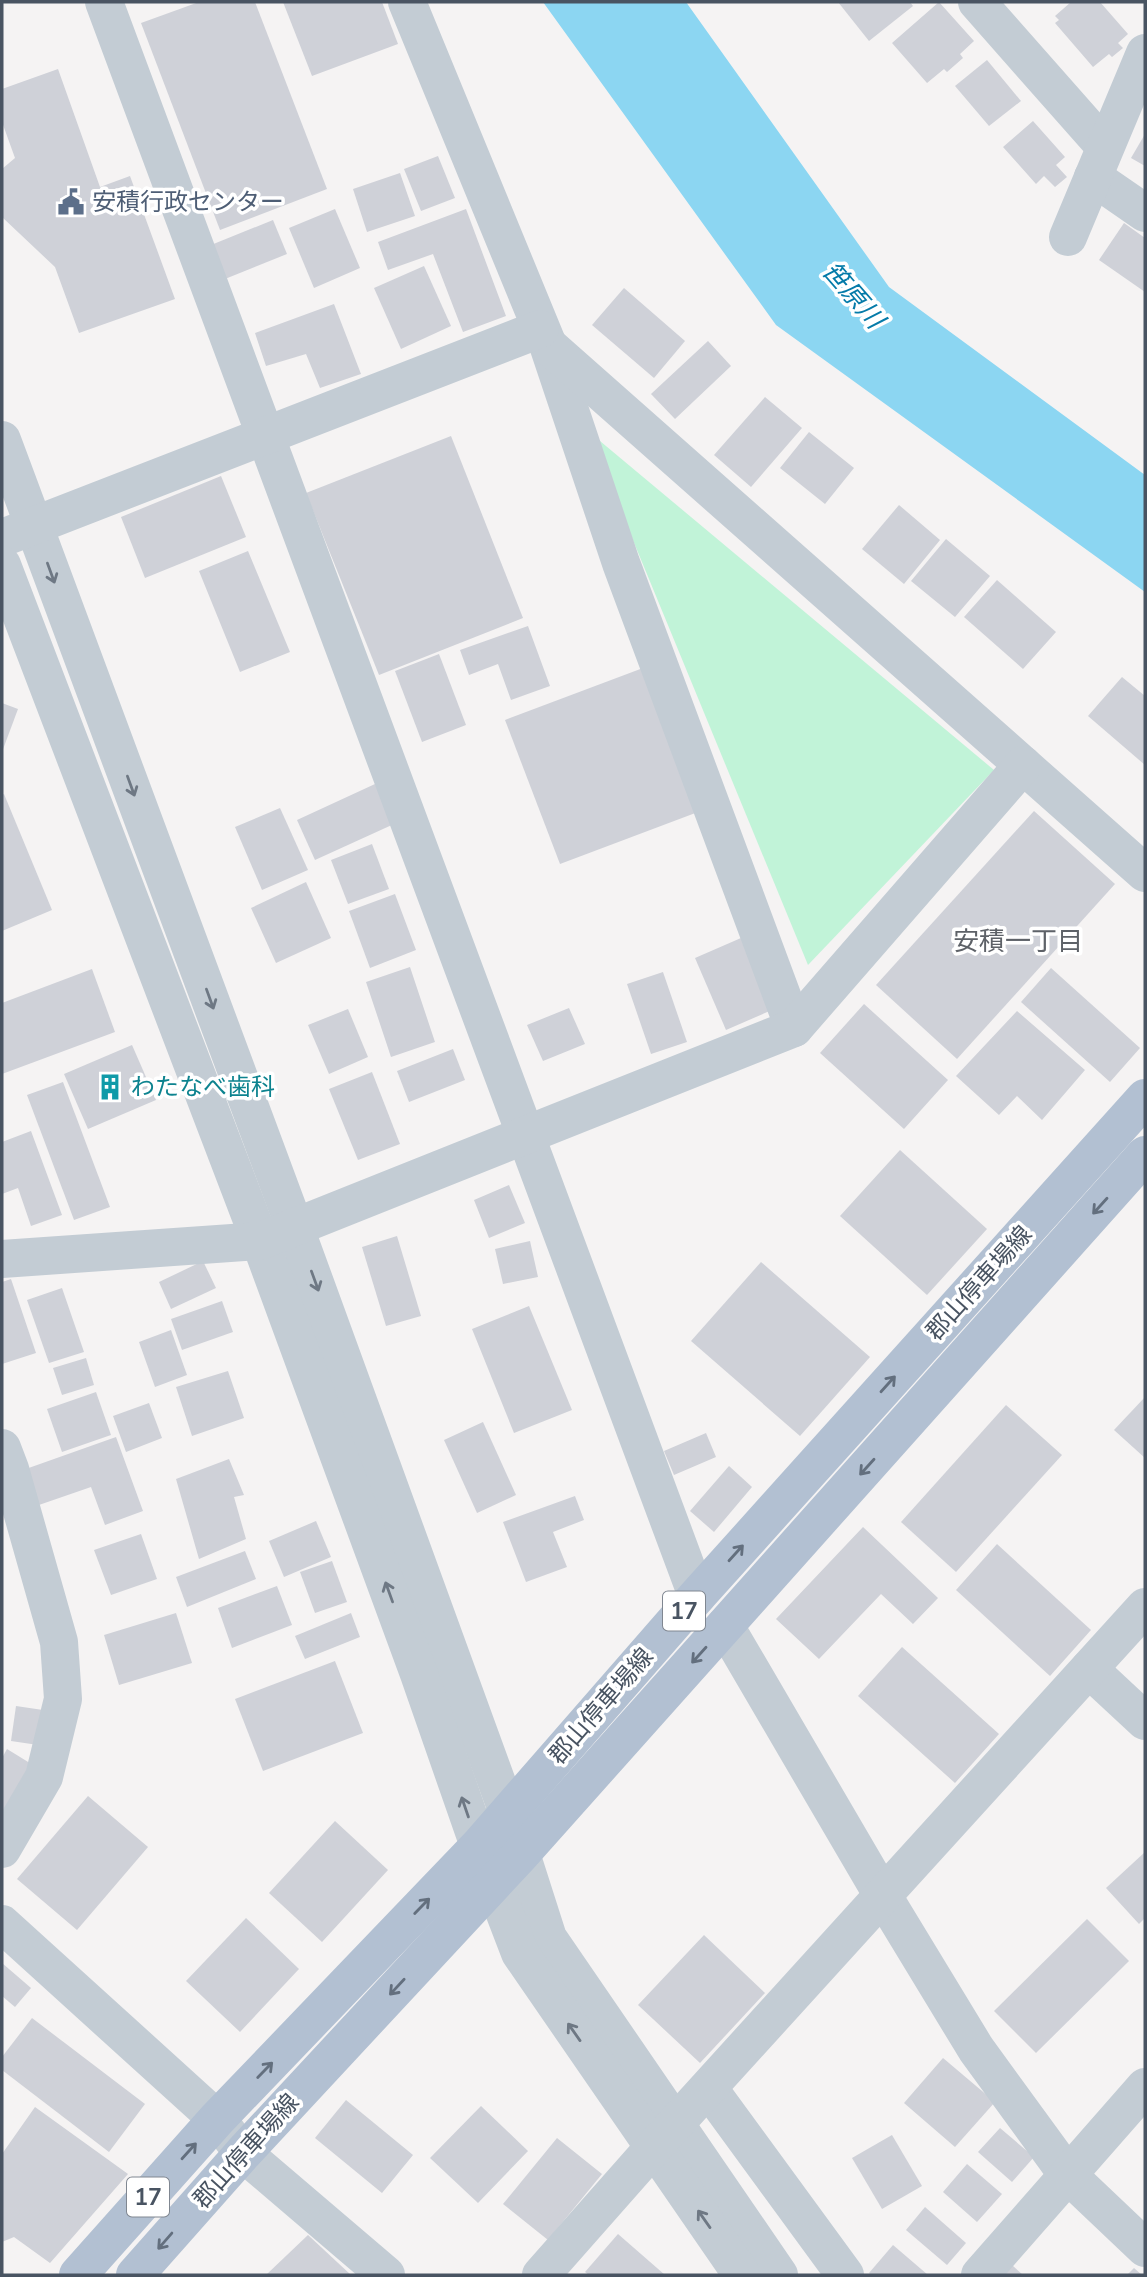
<svg xmlns="http://www.w3.org/2000/svg" width="1147" height="2277" font-family="'Nunito Sans','Noto Sans JP',sans-serif">
	<style>
		.green { fill: #c1f3d8 }
		.water { fill: #8cd6f2 }
		.building { fill: #cfd1d8 }
		.lines { fill: none; stroke-linecap: round; stroke-linejoin: round }
		.minor { stroke: #c3ccd4; stroke-width: 38 }
		.major { stroke: #b2c0d2; stroke-width: 38 }
		.oneway { stroke: #6e7884 }
		.oneway2 { stroke: #636f7e }
		.labels { text-anchor: middle; dominant-baseline: central; stroke-width: 7; stroke-linejoin: round; paint-order: stroke }
		.shield { fill: #fff; stroke: #808791; stroke-width: 2 }
		.shield-label { font-size: 23px; font-weight: bold; fill: #495462 }
		.service-label { font-size: 24px; fill: #4e5e75; stroke: #fff; text-anchor: start }
		.culture-label { font-size: 24px; fill: #0d838f; stroke: #fff; text-anchor: start }
		.street-label { font-size: 24px; fill: #495462; stroke: #fff }
		.water-label { font-size: 26px; font-style: italic; fill: #057ba9; stroke: #fff }
		.neighbourhood-label { font-size: 26px; fill: #5e6268; stroke: #fff }
	</style>
	<rect width="100%" height="100%" fill="#f5f3f3"/>
	<path class="green" d="M588 431 994 770 808 965Z"/>
	<path class="water" d="M543 2H686L889 287 1145 475V592L776 325Z"/>
	<g class="building">
		<path d="M199 2H255L327 189 220 230 141 23Z"/>
		<path d="M283 2H382L398 44 312 76Z"/>
		<path d="M838 2H910L913 6 869 41Z"/>
		<path d="M939 2 974 41 960 54 963 58 947 72 944 69 927 83 892 43Z"/>
		<path d="M1071 2H1100L1128 34 1118 43 1123 48 1112 57 1109 54 1093 67 1055 23 1059 20 1055 16Z"/>
		<path d="M987 60 1021 101 989 126 955 86Z"/>
		<path d="M58 69 100 187 130 176 175 299 79 333 55 267 2 217V169L15 158 2 122V89Z"/>
		<path d="M1033 121 1065 157 1056 165 1067 177 1055 187 1044 176 1036 184 1003 147Z"/>
		<path d="M1145 134V166L1131 158Z"/>
		<path d="M438 156 455 198 421 211 404 169Z"/>
		<path d="M400 173 415 216 367 232 353 189Z"/>
		<path d="M335 209 360 268 314 288 289 228Z"/>
		<path d="M466 209 506 316 463 332 433 254 388 270 378 242Z"/>
		<path d="M273 220 287 254 225 279 211 245Z"/>
		<path d="M1124 223 1145 238V292L1099 260Z"/>
		<path d="M424 266 451 326 401 349 374 288Z"/>
		<path d="M624 288 685 341 654 378 592 325Z"/>
		<path d="M334 304 361 374 320 388 306 354 266 366 255 333Z"/>
		<path d="M708 341 731 366 675 419 651 394Z"/>
		<path d="M765 397 802 428 751 487 714 455Z"/>
		<path d="M809 432 854 468 825 504 780 468Z"/>
		<path d="M451 436 523 618 379 675 306 493Z"/>
		<path d="M221 476 246 537 145 578 121 517Z"/>
		<path d="M899 505 940 540 904 584 862 549Z"/>
		<path d="M946 539 990 576 955 617 911 581Z"/>
		<path d="M248 551 290 652 240 672 199 571Z"/>
		<path d="M997 580 1056 632 1023 669 964 617Z"/>
		<path d="M528 626 550 686 511 700 498 664 469 675 460 650Z"/>
		<path d="M439 654 466 725 422 742 395 671Z"/>
		<path d="M643 668 698 812 560 864 505 720Z"/>
		<path d="M1122 677 1145 696V765L1088 716Z"/>
		<path d="M2 703 18 709 2 752Z"/>
		<path d="M375 784 394 824 315 860 297 820Z"/>
		<path d="M4 794 52 910 2 931V795Z"/>
		<path d="M280 808 308 870 262 890 235 827Z"/>
		<path d="M1034 811 1115 884 957 1059 876 985Z"/>
		<path d="M372 844 389 889 348 904 331 860Z"/>
		<path d="M306 882 331 938 276 963 251 908Z"/>
		<path d="M395 894 416 950 370 968 349 911Z"/>
		<path d="M741 938 772 1010 726 1030 695 958Z"/>
		<path d="M410 967 435 1042 391 1057 366 982Z"/>
		<path d="M1051 968 1140 1048 1110 1082 1021 1002Z"/>
		<path d="M92 969 115 1032 2 1074V1003Z"/>
		<path d="M663 972 687 1042 651 1054 627 984Z"/>
		<path d="M864 1004 948 1080 904 1129 820 1053Z"/>
		<path d="M569 1008 585 1044 543 1061 527 1025Z"/>
		<path d="M348 1009 368 1057 329 1074 308 1025Z"/>
		<path d="M1017 1011 1085 1070 1042 1120 1017 1096 999 1115 956 1076Z"/>
		<path d="M132 1045 156 1100 88 1129 64 1074Z"/>
		<path d="M453 1049 465 1080 409 1102 397 1071Z"/>
		<path d="M372 1072 400 1144 358 1160 329 1089Z"/>
		<path d="M63 1082 110 1207 74 1220 27 1095Z"/>
		<path d="M31 1131 62 1215 31 1226 18 1188 2 1194V1142Z"/>
		<path d="M900 1150 987 1229 927 1295 840 1216Z"/>
		<path d="M509 1185 525 1223 489 1238 474 1200Z"/>
		<path d="M397 1236 421 1316 386 1326 362 1247Z"/>
		<path d="M530 1241 538 1277 503 1284 495 1249Z"/>
		<path d="M203 1261 216 1288 171 1309 159 1282Z"/>
		<path d="M761 1262 870 1357 800 1436 691 1341Z"/>
		<path d="M11 1279 36 1353 2 1364V1282Z"/>
		<path d="M62 1288 84 1352 49 1363 27 1300Z"/>
		<path d="M222 1301 233 1332 182 1350 171 1319Z"/>
		<path d="M529 1306 572 1410 514 1433 472 1329Z"/>
		<path d="M171 1330 187 1375 155 1387 139 1342Z"/>
		<path d="M86 1358 94 1385 62 1395 53 1368Z"/>
		<path d="M228 1371 244 1418 192 1436 176 1387Z"/>
		<path d="M96 1392 111 1435 62 1452 47 1409Z"/>
		<path d="M1145 1397V1458L1114 1430Z"/>
		<path d="M149 1403 162 1438 126 1452 113 1416Z"/>
		<path d="M1006 1405 1062 1455 956 1572 901 1522Z"/>
		<path d="M483 1422 516 1495 477 1513 444 1440Z"/>
		<path d="M706 1433 716 1457 674 1475 664 1451Z"/>
		<path d="M116 1437 143 1511 105 1525 91 1487 36 1506 23 1470Z"/>
		<path d="M229 1459 244 1495 234 1497 246 1539 199 1559 176 1479Z"/>
		<path d="M729 1466 752 1487 714 1532 690 1511Z"/>
		<path d="M575 1496 584 1520 553 1532 567 1567 526 1582 503 1522Z"/>
		<path d="M316 1521 331 1557 284 1577 269 1541Z"/>
		<path d="M863 1527 938 1598 913 1624 881 1594 819 1659 776 1619Z"/>
		<path d="M141 1534 157 1579 111 1595 94 1550Z"/>
		<path d="M997 1544 1091 1630 1050 1676 956 1590Z"/>
		<path d="M245 1551 256 1579 187 1607 176 1577Z"/>
		<path d="M332 1561 347 1602 315 1613 300 1572Z"/>
		<path d="M277 1586 292 1625 232 1648 218 1608Z"/>
		<path d="M176 1613 192 1663 119 1685 104 1635Z"/>
		<path d="M351 1613 360 1637 305 1659 295 1636Z"/>
		<path d="M902 1647 999 1734 955 1783 858 1696Z"/>
		<path d="M335 1661 363 1733 263 1771 235 1699Z"/>
		<path d="M16 1706 43 1710 38 1745 11 1741Z"/>
		<path d="M7 1749 33 1765 2 1818V1758Z"/>
		<path d="M88 1796 148 1847 77 1930 17 1879Z"/>
		<path d="M335 1821 388 1870 322 1942 269 1893Z"/>
		<path d="M1145 1852V1918L1139 1924 1106 1888Z"/>
		<path d="M246 1918 299 1969 240 2032 186 1981Z"/>
		<path d="M1087 1919 1129 1961 1036 2053 994 2011Z"/>
		<path d="M704 1935 765 1993 700 2063 638 2005Z"/>
		<path d="M2 1963 31 1988 15 2007 2 1996Z"/>
		<path d="M32 2018 145 2104 109 2152 2 2070V2057Z"/>
		<path d="M943 2058 995 2102 955 2147 904 2103Z"/>
		<path d="M346 2100 413 2155 382 2193 315 2138Z"/>
		<path d="M481 2106 528 2151 478 2203 430 2158Z"/>
		<path d="M35 2107 128 2174 50 2263 14 2237 2 2242V2154Z"/>
		<path d="M1000 2128 1034 2157 1012 2182 978 2152Z"/>
		<path d="M892 2135 922 2186 882 2209 852 2158Z"/>
		<path d="M557 2138 602 2174 548 2240 503 2204Z"/>
		<path d="M967 2164 1002 2194 977 2222 943 2192Z"/>
		<path d="M925 2207 966 2243 947 2265 906 2230Z"/>
		<path d="M618 2234 665 2275H589L585 2272Z"/>
		<path d="M308 2235 351 2275H266Z"/>
		<path d="M893 2245 928 2275H871L869 2273Z"/>
		<path d="M1012 2265 1023 2275H1003Z"/>
		<path d="M1134 2268 1142 2275H1127Z"/>
	</g>
	<g class="lines">
		<g class="minor">
			<path d="M104 2 697 1596"/>
			<path d="M407 2 548 345 621 563 794 1028"/>
			<path d="M977 2 1105 147"/>
			<path d="M1093 177 1145 213"/>
			<path d="M1068 237 1145 53"/>
			<path d="M550 347 1145 873"/>
			<path d="M2 440 295 1228 508 1813 548 1938 779 2275"/>
			<path d="M2 538 540 329"/>
			<path d="M2 565 260 1241 419 1674 479 1846 520 1953 742 2275"/>
			<path d="M2 1259 260 1241 794 1028 1023 765"/>
			<path d="M2 1448 10 1469 59 1642 63 1699 44 1777 2 1849"/>
			<path d="M725 1626 883 1896 976 2049 1067 2174 1145 2248"/>
			<path d="M1089 1669 1145 1721"/>
			<path d="M2 1924 217 2119 243 2153 386 2275"/>
			<path d="M709 2089 845 2275"/>
			<path d="M541 2275 654 2147 1145 1607"/>
			<path d="M980 2275 1145 2087"/>
		</g>
		<g class="major">
			<path d="M78 2275 217 2119 479 1846 697 1596 1145 1098"/>
			<path d="M135 2275 243 2153 520 1855 1145 1155"/>
		</g>
	</g>
	<defs><path id="oneway-shaft" d="M-6 0H5M1.5-3L5.5 0L1.5 3" fill="none" stroke-width="1.6" stroke-linecap="round" stroke-linejoin="round" transform="scale(1.75)"/></defs>
	<g class="oneway">
		<use href="#oneway-shaft" transform="translate(51 573) rotate(70)"/>
		<use href="#oneway-shaft" transform="translate(131 786) rotate(70)"/>
		<use href="#oneway-shaft" transform="translate(210 999) rotate(70)"/>
		<use href="#oneway-shaft" transform="translate(315 1281) rotate(70)"/>
		<use href="#oneway-shaft" transform="translate(389 1592) rotate(-110)"/>
		<use href="#oneway-shaft" transform="translate(465 1807) rotate(-109)"/>
		<use href="#oneway-shaft" transform="translate(574 2032) rotate(-125)"/>
		<use href="#oneway-shaft" transform="translate(704 2219) rotate(-125)"/>
	</g>
	<g class="oneway2">
		<use href="#oneway-shaft" transform="translate(1100 1206) rotate(132)"/>
		<use href="#oneway-shaft" transform="translate(888 1384) rotate(-48)"/>
		<use href="#oneway-shaft" transform="translate(867 1467) rotate(132)"/>
		<use href="#oneway-shaft" transform="translate(736 1553) rotate(-48)"/>
		<use href="#oneway-shaft" transform="translate(699 1655) rotate(132)"/>
		<use href="#oneway-shaft" transform="translate(422 1906) rotate(-46)"/>
		<use href="#oneway-shaft" transform="translate(397 1987) rotate(133)"/>
		<use href="#oneway-shaft" transform="translate(265 2070) rotate(-46)"/>
		<use href="#oneway-shaft" transform="translate(189 2151) rotate(-48)"/>
		<use href="#oneway-shaft" transform="translate(165 2241) rotate(131)"/>
	</g>
	<defs>
		<g id="civic-bare" transform="scale(2.1)"><path d="M-.6-6.5H3V-4.5H.6V-3L4-1V1h2V6H-6V1h2V-1L-.6-3ZM-1.2 2.5V6h2.4V2.5Z" fill="#5c6f8a" stroke="#fff" stroke-width="2.5" paint-order="stroke"/></g>
		<g id="building-bare" transform="scale(2.1)"><path d="M-4-6H4V6H1V3H-1V6H-4ZM-2.5-4.3h1.7v1.8h-1.7ZM.8-4.3h1.7v1.8H.8ZM-2.5-1h1.7V.8h-1.7ZM.8-1h1.7V.8H.8Z" fill="#0f9aa8" stroke="#fff" stroke-width="2.5" paint-order="stroke"/></g>
	</defs>
	<g fill-rule="evenodd">
		<use href="#civic-bare" x="71" y="202"/>
		<use href="#building-bare" x="110" y="1087"/>
	</g>
	<g class="labels">
		<g class="shield">
			<rect x="663" y="1591.5" width="42" height="39" rx="5"/>
			<rect x="127" y="2177.5" width="42" height="39" rx="5"/>
		</g>
		<g class="shield-label">
			<text x="684" y="1611">17</text>
			<text x="148" y="2197">17</text>
		</g>
		<g class="service-label">
			<text x="92" y="202">安積行政センター</text>
		</g>
		<g class="culture-label">
			<text x="131" y="1087">わたなべ歯科</text>
		</g>
		<g class="street-label">
			<text transform="translate(979 1283) rotate(-48)">郡山停車場線</text>
			<text transform="translate(601 1706) rotate(-49)">郡山停車場線</text>
			<text transform="translate(246 2151) rotate(-48)">郡山停車場線</text>
		</g>
		<g class="water-label">
			<text transform="translate(853 295) rotate(49)">笹原川</text>
		</g>
		<g class="neighbourhood-label">
			<text x="1018" y="941">安積一丁目</text>
		</g>
	</g>
	<rect width="1147" height="2277" fill="none" stroke="#495462" stroke-width="7"/>
</svg>
